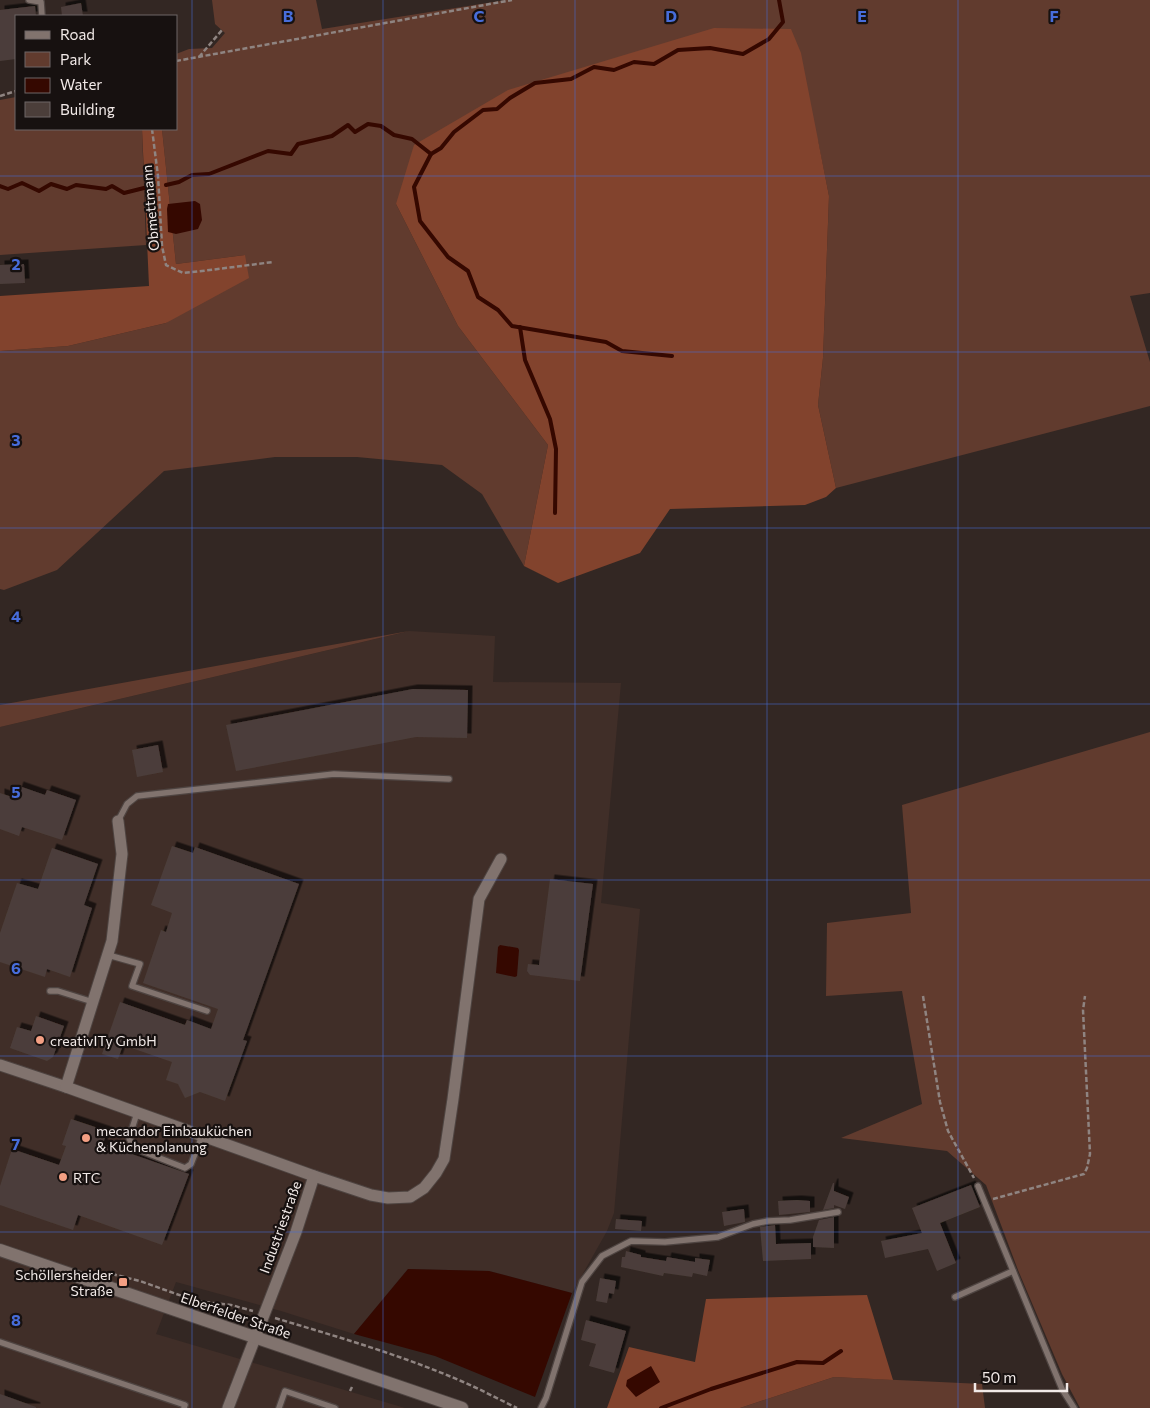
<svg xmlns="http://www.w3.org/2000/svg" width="1150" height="1408" font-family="Commissioner,sans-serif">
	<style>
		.built { fill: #402e28 }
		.green { fill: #613b2e }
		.forest { fill: #82432d }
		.water { fill: #350800 }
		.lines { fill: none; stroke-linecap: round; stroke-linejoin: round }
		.stream { stroke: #350800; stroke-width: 4 }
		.building { fill: #4b3e3a; filter: url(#shadow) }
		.lane-casing { stroke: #4e4441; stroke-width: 8 }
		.street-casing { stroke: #4e4441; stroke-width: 13 }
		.secondary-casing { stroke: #4e4441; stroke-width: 14 }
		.path { stroke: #8f8481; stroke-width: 2.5; stroke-dasharray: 5 2.5; stroke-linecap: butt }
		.lane { stroke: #81736e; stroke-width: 5.5 }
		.street { stroke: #81736e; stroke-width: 11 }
		.secondary { stroke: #81736e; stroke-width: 12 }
		.grid { fill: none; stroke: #476ddb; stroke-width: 1; stroke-opacity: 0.55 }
		.poi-dot { fill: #f39f83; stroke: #171110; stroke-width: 2 }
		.labels { text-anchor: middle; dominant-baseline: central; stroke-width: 4.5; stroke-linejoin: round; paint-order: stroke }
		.street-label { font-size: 14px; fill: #f1e9e7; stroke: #171110 }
		.poi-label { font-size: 14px; fill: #f1e9e7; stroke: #171110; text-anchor: start }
		.grid-label { font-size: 16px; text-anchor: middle; font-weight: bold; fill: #476ddb; stroke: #171110; stroke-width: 4.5; stroke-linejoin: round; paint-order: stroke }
	</style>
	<defs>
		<filter id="shadow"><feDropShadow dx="4.5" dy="-4.5" stdDeviation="0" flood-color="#0009"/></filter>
	</defs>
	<rect width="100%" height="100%" fill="#332723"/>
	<path class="built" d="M409 631 495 636 493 682 621 683 601 903 640 909 614 1213 607 1231 572 1293 489 1271 408 1269 354 1334 281 1311 176 1282 156 1334 405 1408H0V727Z"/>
	<g class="green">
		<path d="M212 0H316L322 29 506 0H1150V293L1130 296 1150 362V406L836 488 818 405 823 358 829 196 818 141 396 204 458 326 548 445 524 566 482 494 442 465 357 457H275L164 471 57 570 4 590 0 589V351L68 346 166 323 245 255 176 264 162 129H176V54L189 49 212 48 225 33 215 24Z"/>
		<path d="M16 97V129H142L146 245 0 255V100Z"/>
		<path d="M409 631 0 727V705Z"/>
		<path d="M1150 732V1408H1080L1062 1374 1018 1270 986 1185 947 1151 841 1138 922 1104 902 991 826 996 827 923 911 913 902 805Z"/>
		<path d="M834 1377 982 1384 985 1408H740Z"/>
	</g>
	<g class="forest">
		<path d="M714 28 791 29 801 53 829 196 823 358 818 405 836 488 826 497 805 505 670 509 640 553 558 583 524 566 548 445 458 326 396 204 414 145 508 90Z"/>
		<path d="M142 129H162L176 264 245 255 249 278 166 323 68 346 0 351V296L149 286Z"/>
		<path d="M867 1295 893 1380 834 1377 740 1408H607L629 1347 695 1362 706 1299Z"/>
	</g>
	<g class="water">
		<path d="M195 201 200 204 202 220 198 229 176 234 168 232 167 209 168 204Z"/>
		<path d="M500 945 518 948 519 950 517 976 515 977 496 973 498 947Z"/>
		<path d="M408 1269 489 1271 572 1293 535 1397 435 1356 354 1334Z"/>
		<path d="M651 1366 660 1382 636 1397 626 1386 627 1380Z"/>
	</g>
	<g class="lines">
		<g class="stream">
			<path d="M431 154 414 187 420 221 448 257 468 271 478 297 498 310 512 326 606 342 622 351 672 356"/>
			<path d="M166 185 179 182 192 175 209 174 268 151 291 154 298 144 332 136 348 125 355 132 368 124 381 126 394 135 412 139 431 154 441 148 454 132 483 110 497 109 510 98 535 83 571 79 594 67 614 70 634 62 654 64 678 50 710 48 743 54 769 39 783 22 779 0"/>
			<path d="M0 186 8 189 22 183 39 191 51 184 67 189 76 185 106 189 112 186 124 193 152 186"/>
			<path d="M520 327 525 360 550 419 556 449 555 513"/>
			<path d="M661 1408 711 1389 797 1362 823 1363 841 1351"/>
		</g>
	</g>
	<g class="building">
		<path d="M81 3 83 16H62L61 7Z"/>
		<path d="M35 6 36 16H16V59L0 61V10Z"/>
		<path d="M24 264 25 283 0 284V265Z"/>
		<path d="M413 689 468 690 467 738 416 737 236 771 226 725Z"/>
		<path d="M158 745 163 772 137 777 132 750Z"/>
		<path d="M19 786 45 795 47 790 76 800 62 840 22 827 19 836 0 829V793L15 798Z"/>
		<path d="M172 846 193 853 195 847 299 884 243 1040 247 1041 225 1101 200 1092 185 1098 178 1084 166 1080 172 1062 123 1045 118 1059 102 1054 120 1002 185 1025 187 1020 211 1029 218 1009 143 983 161 930 166 932 172 913 151 905Z"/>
		<path d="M52 848 98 864 84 905 92 908 70 977 47 969 45 977 0 962V933L17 883 38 889Z"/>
		<path d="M550 879 593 884 580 981 530 975 527 971 528 964 539 965Z"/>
		<path d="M36 1016 64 1026 53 1057 47 1061 10 1048 17 1027 31 1031Z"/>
		<path d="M71 1119 107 1131 103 1144 189 1174 162 1245 78 1215 73 1230 0 1205V1186L12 1149 59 1165 66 1146 62 1145Z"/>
		<path d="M833 1183H834V1191L849 1197 845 1209 834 1205V1208L823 1210Z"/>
		<path d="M971 1185 980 1207 940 1223 956 1263 937 1271 928 1249 885 1258 881 1241 922 1233 912 1208Z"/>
		<path d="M797 1200 810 1201V1212L779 1215 778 1201Z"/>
		<path d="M744 1209 745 1222 724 1226 722 1212Z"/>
		<path d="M834 1217V1248L813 1247V1237L819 1220Z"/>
		<path d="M616 1219 642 1221 641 1231 615 1229Z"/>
		<path d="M775 1225 776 1244 811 1243V1259L763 1261 760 1227Z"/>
		<path d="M626 1251 641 1255V1257L666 1261 667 1257 695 1262V1258L710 1260 707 1276 693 1273 692 1277 664 1273 663 1276 621 1267 622 1257H625Z"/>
		<path d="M600 1278 616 1281 614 1294 609 1293 607 1303 596 1301Z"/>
		<path d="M586 1320 626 1331 614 1373 589 1366 596 1344 581 1340Z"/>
		<path d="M0 1394 36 1407V1408H0Z"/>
	</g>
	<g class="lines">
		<g class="lane-casing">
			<g id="lane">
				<path d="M29 0 41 2 42 16"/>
				<path d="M118 821 127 804 137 796 334 774 449 779"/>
				<path d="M108 955 140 964 132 986 207 1011"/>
				<path d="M50 991H58L93 1002"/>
				<path d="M137 1113 129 1138 134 1148 185 1168 191 1164 202 1136"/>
				<path d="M978 1186 1062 1389 1074 1408"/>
				<path d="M955 1297 1013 1271"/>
				<path d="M0 1342 185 1405 184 1408"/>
				<path d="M279 1408 285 1391 335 1408"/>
				<path d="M541 1408 546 1398 582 1282 602 1256 631 1241 665 1242 718 1237 753 1224 768 1221 790 1220 838 1212"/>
			</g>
		</g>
		<g class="street-casing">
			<g id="street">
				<path d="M0 1065 66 1087 314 1176 371 1195 388 1198 410 1197 424 1188 436 1173 444 1159 453 1099 479 899 501 859"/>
				<path d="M66 1087 112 941 122 854 118 821"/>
				<path d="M228 1408 296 1232 314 1176"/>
			</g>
		</g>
		<g class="secondary-casing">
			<path id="secondary" d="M0 1250 462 1408"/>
		</g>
		<g class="path">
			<path d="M199 57 222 30"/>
			<path d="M176 61 512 0"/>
			<path d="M0 96 16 91"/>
			<path d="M152 129 158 176 162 246 166 265 183 273 202 271 273 262"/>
			<path d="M923 996 940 1102 948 1131 974 1178"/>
			<path d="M993 1199 1084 1174 1087 1168 1090 1154 1083 1010 1085 996"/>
			<path d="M112 1274 140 1281 196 1301 231 1305 253 1311"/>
			<path d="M275 1318C338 1337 401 1355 461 1381 480 1389 498 1399 517 1408"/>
			<path d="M350 1391 352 1387"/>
		</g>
		<use href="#lane" class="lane"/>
		<use href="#street" class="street"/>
		<use href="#secondary" class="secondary"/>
	</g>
	<path class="grid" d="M192 0V1408M383 0V1408M575 0V1408M767 0V1408M958 0V1408M0 176H1150M0 352H1150M0 528H1150M0 704H1150M0 880H1150M0 1056H1150M0 1232H1150"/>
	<g class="poi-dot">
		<circle cx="40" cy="1040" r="5"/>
		<circle cx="86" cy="1138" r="5"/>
		<circle cx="63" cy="1177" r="5"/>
		<rect x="118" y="1277" width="10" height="10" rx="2.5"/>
	</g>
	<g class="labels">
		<g class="street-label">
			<text transform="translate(150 208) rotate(-95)">Obmettmann</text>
			<text transform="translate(280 1227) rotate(-70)">Industriestraße</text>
			<text transform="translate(236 1315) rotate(19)">Elberfelder Straße</text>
		</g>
		<g class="poi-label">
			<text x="50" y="1040">creativITy GmbH</text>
			<text x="96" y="1130">mecandor Einbauküchen<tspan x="96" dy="16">&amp; Küchenplanung</tspan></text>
			<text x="73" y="1177">RTC</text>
			<text x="113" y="1274" text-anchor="end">Schöllersheider<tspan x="113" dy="16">Straße</tspan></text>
		</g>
	</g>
	<g class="grid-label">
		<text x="288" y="22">B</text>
		<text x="479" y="22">C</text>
		<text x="671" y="22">D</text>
		<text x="862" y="22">E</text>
		<text x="1054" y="22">F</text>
		<text x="16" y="270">2</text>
		<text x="16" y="446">3</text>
		<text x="16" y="622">4</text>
		<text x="16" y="798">5</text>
		<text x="16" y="974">6</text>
		<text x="16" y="1150">7</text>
		<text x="16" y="1326">8</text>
	</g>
	<rect x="15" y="15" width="162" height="115" fill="#171110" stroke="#6e6766"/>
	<rect x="25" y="31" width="25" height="8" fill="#81736e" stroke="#6e6766"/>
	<text x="60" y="40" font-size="15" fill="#f1e9e7">Road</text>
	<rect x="25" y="52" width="25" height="15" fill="#613b2e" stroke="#6e6766"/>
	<text x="60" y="65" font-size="15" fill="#f1e9e7">Park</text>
	<rect x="25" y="78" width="25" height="15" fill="#350800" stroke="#6e6766"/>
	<text x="60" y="90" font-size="15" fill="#f1e9e7">Water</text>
	<rect x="25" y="102" width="25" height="15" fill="#4b3e3a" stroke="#6e6766"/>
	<text x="60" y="115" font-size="15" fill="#f1e9e7">Building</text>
	<path d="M975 1383v8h92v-8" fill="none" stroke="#f1e9e7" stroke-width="2.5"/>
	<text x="982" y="1383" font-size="15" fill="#f1e9e7" stroke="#171110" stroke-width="4" paint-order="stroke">50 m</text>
</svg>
